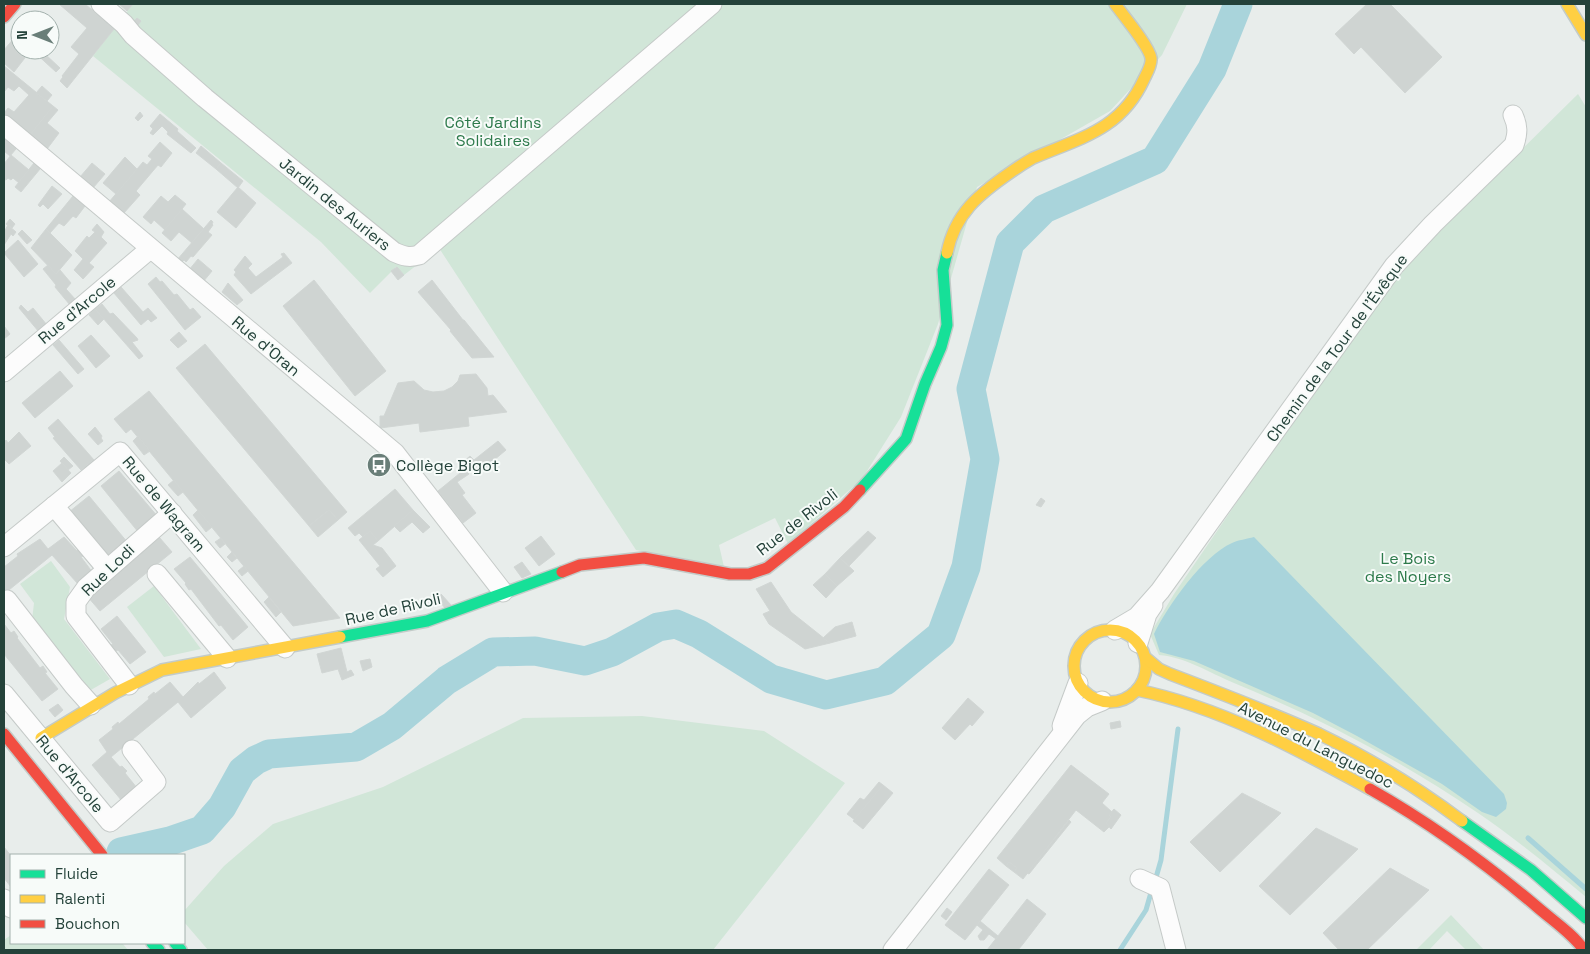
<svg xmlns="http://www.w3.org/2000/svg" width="1590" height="954" font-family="'Space Grotesk',sans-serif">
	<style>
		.green { fill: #d1e6d8 }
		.water { fill: #a9d4db }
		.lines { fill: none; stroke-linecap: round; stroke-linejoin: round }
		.stream { stroke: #a9d4db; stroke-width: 5 }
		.river { stroke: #a9d4db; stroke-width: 29 }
		.building { fill: #cfd4d2; stroke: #d1d6d4 }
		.street-casing { stroke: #c5cac8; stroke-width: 21 }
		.fast-casing { stroke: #c3cbc8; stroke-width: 14 }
		.slow-casing { stroke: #c3cbc8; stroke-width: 14 }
		.jam-casing { stroke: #c3cbc8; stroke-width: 14 }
		.street { stroke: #fcfcfc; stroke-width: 19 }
		.fast { stroke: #16e098; stroke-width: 11 }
		.slow { stroke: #ffcf43; stroke-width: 11 }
		.jam { stroke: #f24e42; stroke-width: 11 }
		.labels { text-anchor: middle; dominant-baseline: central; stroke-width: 4; stroke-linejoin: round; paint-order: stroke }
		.park-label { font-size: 16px; fill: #2d7a4b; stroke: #f7fbf9 }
		.street-label { font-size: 16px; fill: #24423a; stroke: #f7fbf9 }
		.poi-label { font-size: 16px; fill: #24423a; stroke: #f7fbf9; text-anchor: start }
	</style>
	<rect width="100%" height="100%" fill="#e8edeb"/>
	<g class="green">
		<path d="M133 4H1187L1162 55 1110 111 977 187 938 324 901 417 862 479 788 544 775 518 719 545 724 567 636 550 439 248 404 275 396 267 370 293 321 242 93 56Z"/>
		<path d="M1578 94 1586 107V897C1551 868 1516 839 1478 813 1402 761 1319 718 1234 683 1210 673 1185 657 1159 655L1150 634 1174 594 1241 496 1371 310 1424 246Z"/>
		<path d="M51 561 70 587 64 619 110 679 89 691 32 620 34 603 20 584Z"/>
		<path d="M154 586 201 649 164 657 127 607Z"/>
		<path d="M642 716 764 731 845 783 713 950H208L184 922V911L224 866 273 824 383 787 523 718Z"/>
		<path d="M1451 915 1484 950H1466L1447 931 1429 950H1416Z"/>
		<path d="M11 935V943H122L128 950H4V940Z"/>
	</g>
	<path class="water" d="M1254 537 1504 794 1507 803 1506 809 1496 817 1482 812 1442 784 1357 736 1313 713 1194 661 1160 652 1154 634C1168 605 1203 556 1232 543 1238 540 1247 539 1254 537Z"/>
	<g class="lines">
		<g class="stream">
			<path d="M1528 838 1586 889"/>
			<path d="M1155 881 1161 860 1178 729"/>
			<path d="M1120 950 1146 910 1152 889"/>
		</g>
		<path class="river" d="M121 852 170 841 202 830 222 807 242 771 256 760 269 754 356 747 392 726 447 680 493 652 535 651 585 661 612 652 658 627 676 624 699 634 771 679 826 695 885 681 941 635 966 567 985 459 971 389 1010 243 1044 209 1155 160 1212 69 1238 4"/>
	</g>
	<g class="building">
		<path d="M59 4H85L114 29 67 88 60 81 63 77 62 76 79 54 71 47 87 28Z"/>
		<path d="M119 4H133L127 11Z"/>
		<path d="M1367 4H1390L1442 57 1405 93 1361 47 1354 54 1335 34Z"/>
		<path d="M137 18 141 21 135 29 130 26Z"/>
		<path d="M50 30 59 37 50 48Z"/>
		<path d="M15 37 20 41V50H31L14 72 4 63V50Z"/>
		<path d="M32 50H49L45 54 60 68 56 72Z"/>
		<path d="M4 66 53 106 30 135 4 113 8 108 14 112 29 95 19 86 14 91 8 87 4 92Z"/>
		<path d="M42 86 52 95 47 101 36 93Z"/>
		<path d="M53 106 58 110 47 123 59 133 47 149 30 135Z"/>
		<path d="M140 112 143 116 138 121 135 118Z"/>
		<path d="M160 114 178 129 177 131 196 148 191 153 167 134 168 132 162 126 153 135 150 133 153 129 150 126Z"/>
		<path d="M4 138 16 149 10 156 4 151Z"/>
		<path d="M160 142 172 153 161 167 158 165 136 191 140 195 123 214 109 202 143 162 147 165 152 159 148 156Z"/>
		<path d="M201 146 221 163 216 169 196 153Z"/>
		<path d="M11 155 29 170 19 183 13 178 11 180 8 178 6 180 4 179V164Z"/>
		<path d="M125 157 137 169 116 194 103 183Z"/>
		<path d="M34 163 40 169 21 192 15 187Z"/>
		<path d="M92 163 105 174 93 188 80 177Z"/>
		<path d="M221 163 243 181 238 188 216 169Z"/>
		<path d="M52 186 62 194 48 209 43 204 40 207 38 205Z"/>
		<path d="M238 187 256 203 236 228 217 212Z"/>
		<path d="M175 195 186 204 165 230 154 220 151 224 143 217 161 196 168 202Z"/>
		<path d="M73 196 85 206 76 218 73 216 64 226 59 223 50 233 46 229Z"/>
		<path d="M182 209 204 229 192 243 179 232 171 241 162 233Z"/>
		<path d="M10 219 15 224 12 228 6 224Z"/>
		<path d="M211 220 213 222 212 224 213 225 208 232 212 235 193 257 191 256 186 262 184 260 181 263 177 260Z"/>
		<path d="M97 224 104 232 101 237 107 243 89 263 94 267 83 279 74 270 83 259 75 251 87 236 89 238 95 232 92 230Z"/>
		<path d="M8 225 16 232 13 236 11 234 4 245V232Z"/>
		<path d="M46 229 72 255 56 274 31 248Z"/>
		<path d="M22 230 32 240 27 244 18 234Z"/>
		<path d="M18 240 38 264 24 277 4 253Z"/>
		<path d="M284 253 292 263 251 294 234 275 236 272 234 270 245 256 252 264 248 268 256 277 283 257 281 254Z"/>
		<path d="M198 259 212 271 203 282 189 270Z"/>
		<path d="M48 265 56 274 60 270 71 283 66 289 76 300 70 305 55 287 56 285 43 269Z"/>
		<path d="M397 267 404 275 398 280 391 271Z"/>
		<path d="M156 277 160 282 162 281 174 295 177 294 190 310 193 308 201 317 185 330 148 284Z"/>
		<path d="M314 280 386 371 355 396 283 306Z"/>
		<path d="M432 280 463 320H464L494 357 472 358 450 331 451 330 418 292Z"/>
		<path d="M228 283 243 300 237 305 222 292Z"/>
		<path d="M121 287 143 312 148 308 157 318 151 322 148 319 141 325 114 293Z"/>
		<path d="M102 304 110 314 113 313 137 338 138 340 132 342 143 356 139 359 95 309Z"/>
		<path d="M21 305 28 312 33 308 47 325 39 332 19 308Z"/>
		<path d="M95 309 104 319 98 325 89 315Z"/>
		<path d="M4 326 10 334 4 339Z"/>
		<path d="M179 332 187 341 178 348 170 340Z"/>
		<path d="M91 335 110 356 96 368 78 346Z"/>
		<path d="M59 340 84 369 78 374 53 345Z"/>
		<path d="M205 344 347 512 338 520 329 510 309 526 176 368Z"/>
		<path d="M60 371 73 386 35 418 22 403Z"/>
		<path d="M476 374 487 388 488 396 493 395 507 412 468 417 469 426 420 432 419 423 380 428V416H384L398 383 414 381 424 390 433 392 444 391 452 387 458 381 460 375Z"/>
		<path d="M149 391 340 618 293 626 131 429 126 433 114 419Z"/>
		<path d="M58 419 94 460 81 470 53 438 55 437 48 428Z"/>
		<path d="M95 427 102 436 101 438 103 441 98 445 88 434Z"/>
		<path d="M19 432 31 446 9 464 4 459V442L6 440 8 443Z"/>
		<path d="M138 436 150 451 144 455 133 441Z"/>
		<path d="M498 441 506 450 482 470 475 462 465 469 461 464 470 456 474 460Z"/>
		<path d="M64 457 73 466 68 470 60 461Z"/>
		<path d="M62 463 71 473 62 482 53 471Z"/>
		<path d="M465 469 469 474 457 482 465 493 462 495 476 513 463 523 438 491Z"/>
		<path d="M119 471 158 517 139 533 101 486Z"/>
		<path d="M174 480 183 492 178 496 168 485Z"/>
		<path d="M395 489 413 510 378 541 370 531 363 537 359 533 355 536 348 528Z"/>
		<path d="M89 496 128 543 108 559 69 512Z"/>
		<path d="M1041 498 1045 501 1041 507 1036 505Z"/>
		<path d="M198 510 212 527 206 532 193 515Z"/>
		<path d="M329 510 338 520 318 537 309 526Z"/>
		<path d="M413 510 430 527 423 533 412 522 400 532 394 526Z"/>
		<path d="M370 531 378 541 373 545 382 548 396 566 383 577 376 569 380 566 359 540Z"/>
		<path d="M868 531 876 538 849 566 840 558Z"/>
		<path d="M541 536 555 554 539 566 525 548Z"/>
		<path d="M64 537 77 551 78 550 83 556 81 557 93 573 78 584 52 555 4 594V567L18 556 17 554 40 539 48 549Z"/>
		<path d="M159 537 172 552 100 611 87 596Z"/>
		<path d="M221 538 225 544 220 548 215 542Z"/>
		<path d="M232 552 237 558 232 562 227 557Z"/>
		<path d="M190 557 248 627 233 640 221 625 219 626 191 589 189 590 185 584 186 583 174 569Z"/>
		<path d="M840 558 854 571 837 586 825 574Z"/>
		<path d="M522 562 531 574 522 578 514 567Z"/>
		<path d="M244 566 248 571 242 576 238 571Z"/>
		<path d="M825 574 837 586 826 598 813 585Z"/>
		<path d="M771 582 791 612 830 643 805 649 769 624 763 614 770 611 756 589Z"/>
		<path d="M441 594 451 605 445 608 436 597Z"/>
		<path d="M269 597 281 612 276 617 264 602Z"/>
		<path d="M117 616 146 652 130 664 118 650 116 651 111 645 113 644 101 629Z"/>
		<path d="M852 622 856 636 830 643 823 638 835 627Z"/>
		<path d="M4 624 11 633 14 631 18 637 17 638 40 668 43 666 47 672 45 673 58 689 42 701 4 654Z"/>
		<path d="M341 648 347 672 351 670 354 675 342 680 338 669 322 673 317 654Z"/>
		<path d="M370 659 372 667 363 671 360 661Z"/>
		<path d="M214 672 226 688 191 718 178 702 111 757 120 767 122 766 127 771 125 773 137 788 122 801 92 765 107 752 99 740 113 729 112 727 118 722 119 724 149 699 148 697 154 692 155 694 170 682 183 697 198 682 199 684Z"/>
		<path d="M968 698 984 712 972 726 970 724 955 740 942 728Z"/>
		<path d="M58 704 63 710 55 717 49 710Z"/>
		<path d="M1120 721 1121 727 1111 729 1110 723Z"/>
		<path d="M1071 765 1109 794 1102 803 1112 812 1109 815 1111 817 1106 823 1110 826 1104 832 1076 810 1023 879 1014 872 1017 868 1009 862 1006 866 997 858Z"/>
		<path d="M879 782 883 785 855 820 847 814 860 798 864 800Z"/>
		<path d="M883 785 893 793 863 829 853 821Z"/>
		<path d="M1242 793 1281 813 1220 872 1190 842Z"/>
		<path d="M1114 809 1121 815 1111 829 1106 823 1111 817 1109 815Z"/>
		<path d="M1069 820 1071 822 1029 874 1027 873Z"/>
		<path d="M1316 828 1358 849 1290 915 1259 886Z"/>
		<path d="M4 847 11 856V887L4 878Z"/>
		<path d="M1009 862 1017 868 1014 872 1006 866Z"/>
		<path d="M1390 868 1429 890 1367 950H1339L1323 933Z"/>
		<path d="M989 869 1009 885 965 940 945 925Z"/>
		<path d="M1027 899 1046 914 1023 944 1018 950H987Z"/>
		<path d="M947 908 952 912 946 920 941 916Z"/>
		<path d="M980 921 998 936 996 939 989 934 984 940H980L978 936 983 930 977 925Z"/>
	</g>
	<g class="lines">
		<g class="street-casing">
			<g id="street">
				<path d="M101 4 124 24 133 35 205 98 394 252C403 256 409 258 419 255L712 4"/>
				<path d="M4 125 395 453 503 592"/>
				<path d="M4 372 150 249"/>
				<path d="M54 506 107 569"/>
				<path d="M4 547 120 452 285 648"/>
				<path d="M157 574 227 658"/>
				<path d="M7 600 74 686 91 705"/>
				<path d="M1115 630 1137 617 1160 591 1394 266 1433 224 1514 145C1518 133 1518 126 1513 115"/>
				<path d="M1138 643 1147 614 1153 605"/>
				<path d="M129 685 76 616V602L86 588 172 513"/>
				<path d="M4 694 110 822 156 782 132 750"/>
				<path d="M1062 726 1078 683"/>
				<path d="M1140 879 1160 888 1176 950"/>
				<path d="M4 899 11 908"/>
				<path d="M893 950 1077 715 1087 707 1102 701"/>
			</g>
		</g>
		<g class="fast-casing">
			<g id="fast">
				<path d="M860 490 906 439 925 384 941 347 947 325 943 270 947 253"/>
				<path d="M340 637 427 621 562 572"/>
				<path d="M1462 821 1531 870 1586 918"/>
				<path d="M152 943 159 950"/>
				<path d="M175 943 181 950"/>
			</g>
		</g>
		<g class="slow-casing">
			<g id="slow">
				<path d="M1567 4 1586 35"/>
				<path d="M947 253C955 213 979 194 1011 172 1018 167 1026 162 1033 158 1080 138 1121 130 1144 79 1147 73 1152 65 1151 58 1149 46 1123 15 1115 4"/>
				<circle cx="1110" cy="666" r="36"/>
				<path d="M1146 658 1159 669 1170 674C1220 693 1270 712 1319 734 1369 758 1418 788 1462 821"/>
				<path d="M1137 690C1220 707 1297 749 1370 789"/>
				<path d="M41 738 115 693 162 670 340 637"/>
			</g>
		</g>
		<g class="jam-casing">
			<g id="jam">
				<path d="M4 17 15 4"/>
				<path d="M562 572 580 565 644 558 730 574H749L767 568 844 507 860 490"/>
				<path d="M4 734 102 855"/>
				<path d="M1370 789C1430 823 1484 862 1536 906 1552 920 1572 933 1584 950"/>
			</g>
		</g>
		<use href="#street" class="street"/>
		<use href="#fast" class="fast"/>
		<use href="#slow" class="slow"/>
		<use href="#jam" class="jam"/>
	</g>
	<defs>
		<g id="bus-disc" transform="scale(1.25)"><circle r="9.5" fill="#697e78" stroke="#f7fbf9"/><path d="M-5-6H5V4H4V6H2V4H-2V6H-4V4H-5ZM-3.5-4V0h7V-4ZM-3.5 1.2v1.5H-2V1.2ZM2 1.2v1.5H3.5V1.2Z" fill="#fff"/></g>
	</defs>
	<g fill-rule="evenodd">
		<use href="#bus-disc" x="379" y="465"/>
	</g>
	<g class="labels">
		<g class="park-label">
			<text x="493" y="122">Côté Jardins<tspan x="493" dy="18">Solidaires</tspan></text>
			<text x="1408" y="558">Le Bois<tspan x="1408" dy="18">des Noyers</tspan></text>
		</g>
		<g class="street-label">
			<text transform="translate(335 204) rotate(39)">Jardin des Auriers</text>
			<text transform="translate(77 310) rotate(-40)">Rue d'Arcole</text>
			<text transform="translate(266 346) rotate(40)">Rue d'Oran</text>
			<text transform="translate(1337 348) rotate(-54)">Chemin de la Tour de l'Évêque</text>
			<text transform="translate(164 504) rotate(50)">Rue de Wagram</text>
			<text transform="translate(797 522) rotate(-38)">Rue de Rivoli</text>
			<text transform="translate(108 570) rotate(-44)">Rue Lodi</text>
			<text transform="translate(393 609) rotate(-13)">Rue de Rivoli</text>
			<text transform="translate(1316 745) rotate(27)">Avenue du Languedoc</text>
			<text transform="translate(70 774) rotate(50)">Rue d'Arcole</text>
		</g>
		<g class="poi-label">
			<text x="396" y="465">Collège Bigot</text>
		</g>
	</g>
	<rect width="1590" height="954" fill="none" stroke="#24423a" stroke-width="10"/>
	<rect x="10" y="854" width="175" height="90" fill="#f7fbf9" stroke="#a3b1ad"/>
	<rect x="20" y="870" width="25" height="8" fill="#16e098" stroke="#a3b1ad"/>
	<text x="55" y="879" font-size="15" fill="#24423a">Fluide</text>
	<rect x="20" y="895" width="25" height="8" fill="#ffcf43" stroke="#a3b1ad"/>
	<text x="55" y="904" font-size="15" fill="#24423a">Ralenti</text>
	<rect x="20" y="920" width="25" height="8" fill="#f24e42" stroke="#a3b1ad"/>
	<text x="55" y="929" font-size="15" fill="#24423a">Bouchon</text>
	<g transform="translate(35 35) rotate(270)"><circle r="24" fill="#f7fbf9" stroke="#a3b1ad"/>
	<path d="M0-4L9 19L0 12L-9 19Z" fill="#697e78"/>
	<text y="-8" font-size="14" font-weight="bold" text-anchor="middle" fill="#24423a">N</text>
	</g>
</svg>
